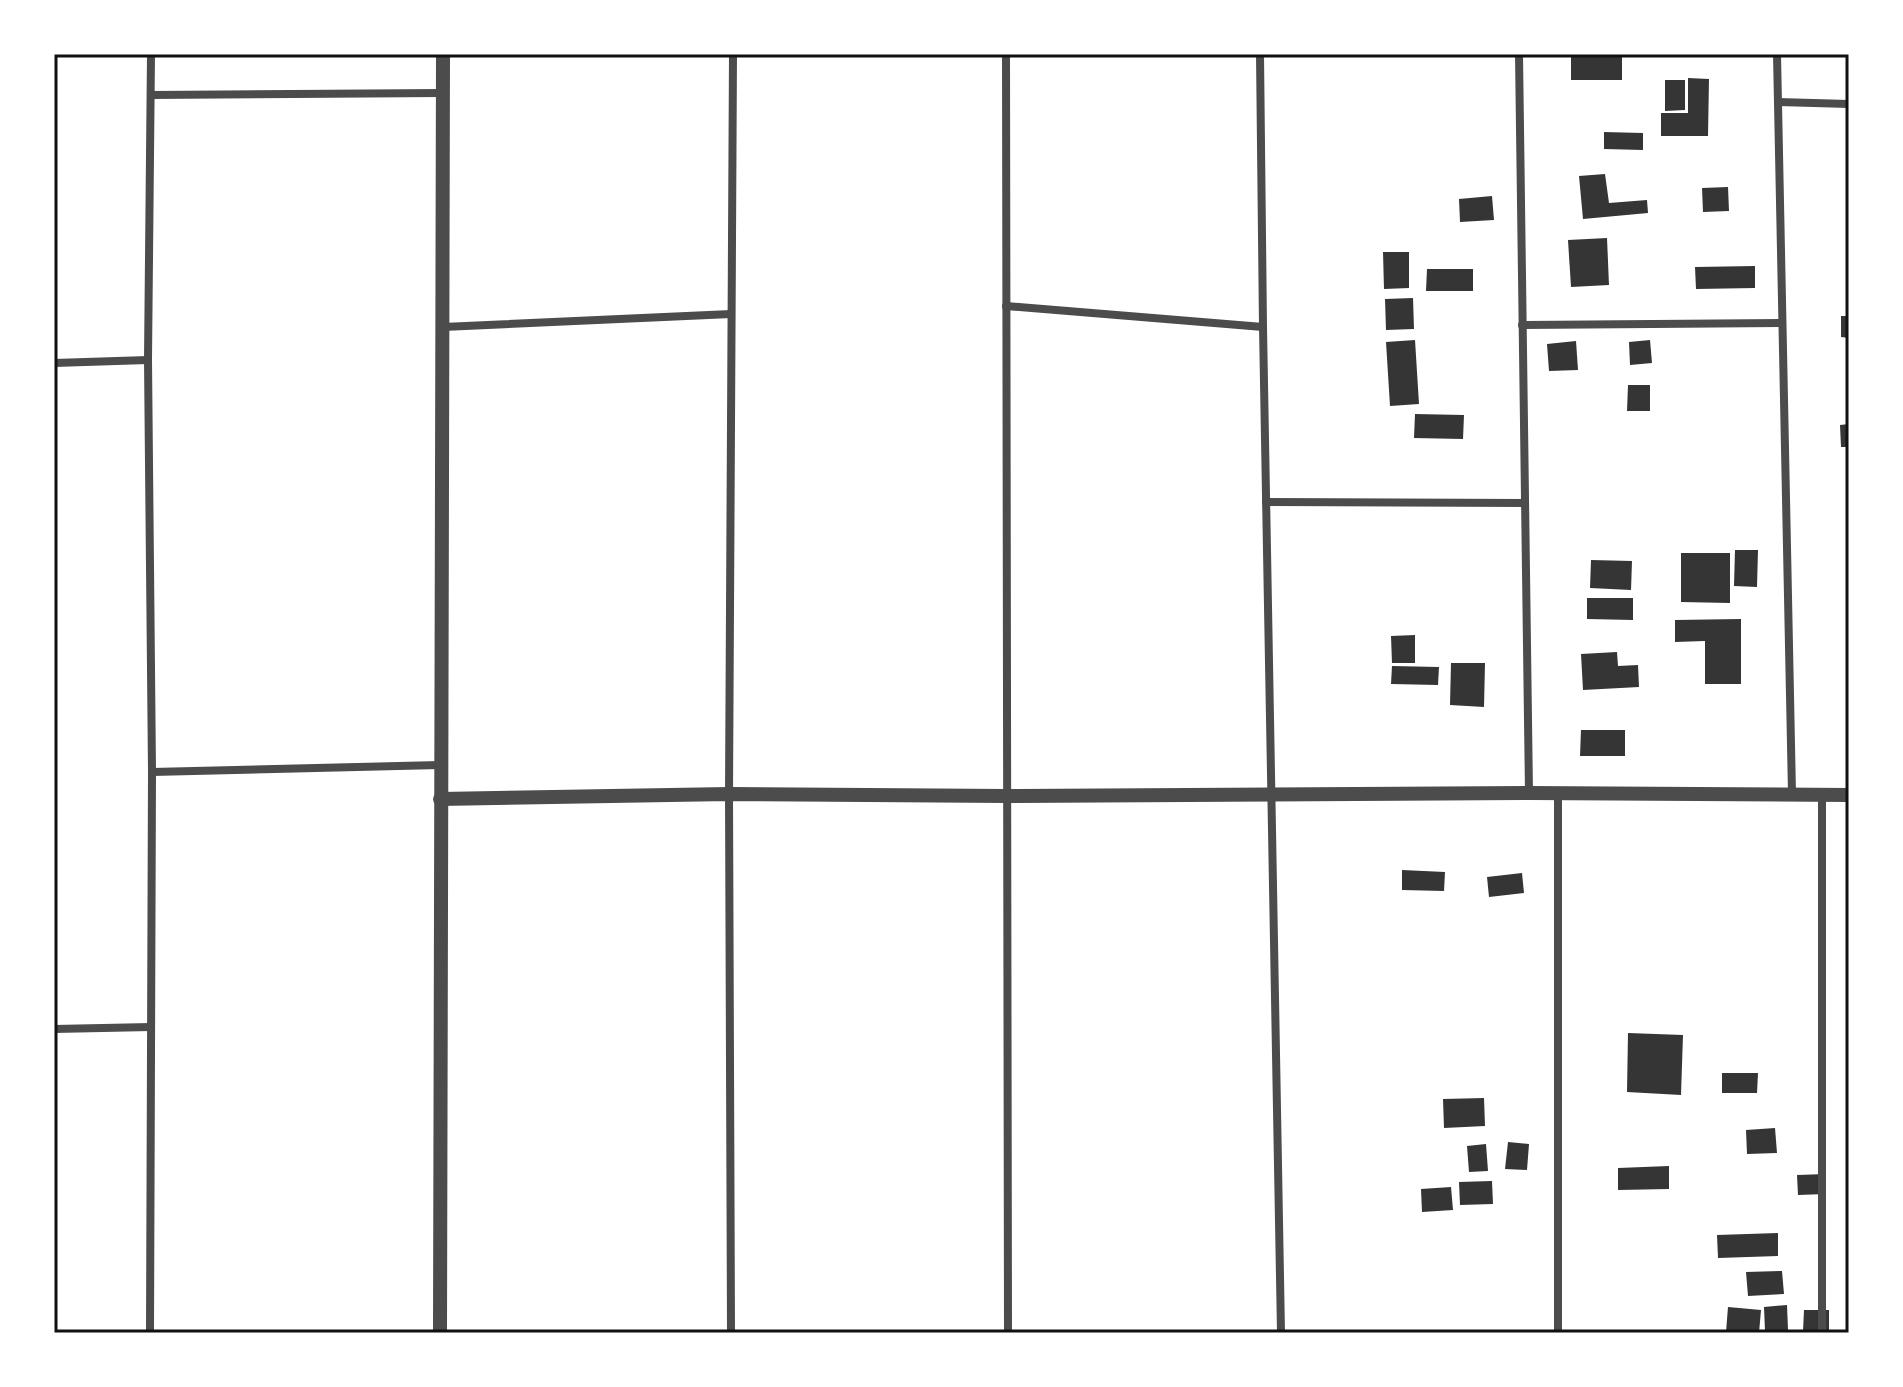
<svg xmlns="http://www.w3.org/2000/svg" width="1903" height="1387" font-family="Manrope,sans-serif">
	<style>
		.building { fill: #353535 }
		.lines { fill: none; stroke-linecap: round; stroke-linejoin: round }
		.minor { stroke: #4c4c4c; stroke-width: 8 }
		.tertiary { stroke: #4c4c4c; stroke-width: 14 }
		.neatline { fill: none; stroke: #111; stroke-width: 3 }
	</style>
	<rect width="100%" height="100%" fill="#fff"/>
	<g class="building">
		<rect x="1571" y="54" width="51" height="26"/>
		<path d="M1688 78 1709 79 1708 136H1661V113H1688Z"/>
		<path d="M1665 80H1685V110L1665 111Z"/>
		<path d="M1604 132 1643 133V150L1604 149Z"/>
		<path d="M1605 174 1609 203 1647 200 1648 213 1583 219 1579 176Z"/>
		<path d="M1728 187 1729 211 1703 212 1702 188Z"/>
		<path d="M1492 196 1494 220 1460 222 1459 199Z"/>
		<path d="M1607 238 1609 285 1571 287 1568 240Z"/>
		<path d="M1383 252H1409V288L1384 289Z"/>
		<path d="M1755 266V288L1696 289 1695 267Z"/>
		<path d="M1427 269H1473V291H1426Z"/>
		<path d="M1413 298 1414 329 1386 330 1385 299Z"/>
		<path d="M1841 316H1849V338L1841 337Z"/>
		<path d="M1415 340 1419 404 1390 406 1386 342Z"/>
		<path d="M1650 340 1652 363 1630 365 1629 342Z"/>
		<path d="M1576 341 1578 370 1549 371 1547 344Z"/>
		<path d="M1628 385H1650V411H1627Z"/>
		<path d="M1415 414 1464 415 1463 439 1414 438Z"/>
		<path d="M1849 424V447H1841L1840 425Z"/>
		<path d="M1735 550H1758L1757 587 1734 586Z"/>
		<path d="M1681 553H1730V603L1681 602Z"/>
		<path d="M1591 560 1632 561 1631 590 1590 588Z"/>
		<path d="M1587 598H1633V620L1587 619Z"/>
		<path d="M1741 619V684H1705V641L1675 642V620Z"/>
		<path d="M1415 635V663H1392L1391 636Z"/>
		<path d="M1617 652 1618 666 1638 665 1639 687 1583 690 1581 654Z"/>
		<path d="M1451 663H1485L1484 707 1450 705Z"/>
		<path d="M1392 666 1439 667 1438 685 1391 684Z"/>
		<path d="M1581 730H1625V756H1580Z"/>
		<path d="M1402 870 1445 872 1444 891 1402 890Z"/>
		<path d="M1522 873 1524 893 1489 897 1487 877Z"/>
		<path d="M1628 1033 1683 1035 1681 1095 1627 1092Z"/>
		<path d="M1722 1073H1758L1757 1093H1722Z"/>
		<path d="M1484 1098 1485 1126 1444 1128 1443 1099Z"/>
		<path d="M1775 1128 1777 1153 1747 1154 1746 1130Z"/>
		<path d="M1508 1142 1529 1144 1527 1170 1505 1169Z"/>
		<path d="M1486 1144 1488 1171 1469 1172 1467 1146Z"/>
		<path d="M1669 1166V1189L1618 1190V1168Z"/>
		<path d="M1826 1174V1194L1798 1195 1797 1175Z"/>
		<path d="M1492 1181 1493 1204 1460 1205 1459 1182Z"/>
		<path d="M1451 1187 1453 1210 1422 1212 1421 1189Z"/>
		<path d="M1778 1233V1256L1718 1258 1717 1235Z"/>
		<path d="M1782 1271 1784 1294 1748 1296 1746 1272Z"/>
		<path d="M1787 1305 1788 1330 1765 1331 1764 1307Z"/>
		<path d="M1728 1307 1761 1310 1759 1333 1726 1332Z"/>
		<path d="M1804 1310H1829V1331H1803Z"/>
	</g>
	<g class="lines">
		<g class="minor">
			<path d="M1006 54 1008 1333"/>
			<path d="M1260 54 1263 327 1281 1333"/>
			<path d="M1519 54 1529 793"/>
			<path d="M1777 54 1792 794"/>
			<path d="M151 95 442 93"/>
			<path d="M1778 102 1849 104"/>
			<path d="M1006 306 1263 327"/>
			<path d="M1522 325 1782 323"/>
			<path d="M443 327 731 314"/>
			<path d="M54 363 148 360"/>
			<path d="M1266 502 1525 503"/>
			<path d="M152 772 440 765"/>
			<path d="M1558 795V1333"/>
			<path d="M1822 795V1333"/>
			<path d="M54 1029 151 1027"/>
			<path d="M150 1333 152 772 148 360 151 54"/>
			<path d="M731 1333 729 794 733 54"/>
		</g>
		<g class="tertiary">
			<path d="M440 799 729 794 1006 796 1529 793 1849 795"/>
			<path d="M440 1333 443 54"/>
		</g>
	</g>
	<rect width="1903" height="1387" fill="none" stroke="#ffffff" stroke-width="112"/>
	<rect x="56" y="56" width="1791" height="1275" class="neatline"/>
</svg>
